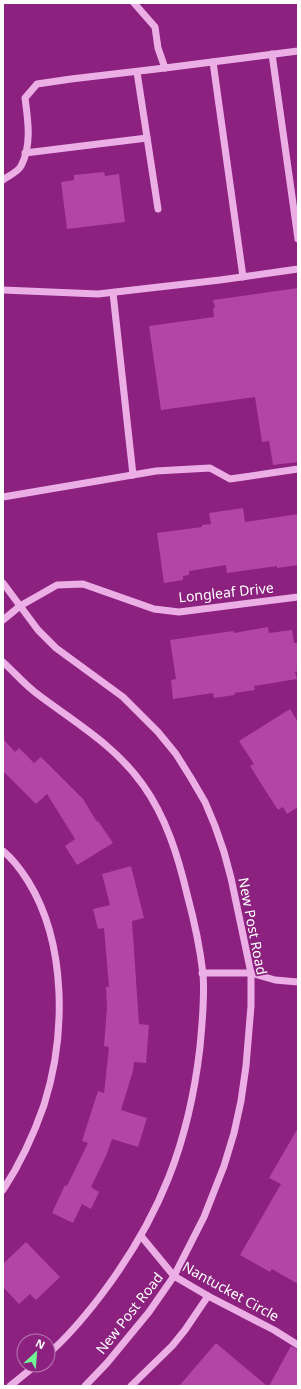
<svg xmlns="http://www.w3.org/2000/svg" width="301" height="1389" font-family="'Noto Sans',sans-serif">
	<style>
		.building { fill: #b245a6 }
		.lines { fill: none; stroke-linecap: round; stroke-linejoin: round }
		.minor { stroke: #ecafe5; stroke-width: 7 }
		.labels { text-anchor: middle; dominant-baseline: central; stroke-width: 3.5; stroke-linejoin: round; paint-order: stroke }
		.street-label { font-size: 14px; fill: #fff; stroke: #8c217f }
	</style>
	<rect width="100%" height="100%" fill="#8c217f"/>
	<g class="building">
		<path d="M104 172 105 176 119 174 125 222 67 229 61 182 74 180V175Z"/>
		<path d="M298 288V462L273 465 269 441 262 442 255 397 161 410 149 326 214 317 213 308H215L213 300Z"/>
		<path d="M243 508 245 522 298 514V565L277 568V566L227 573 226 565 189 571V575L183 576V580L164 583 157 533 202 527V525L211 524 209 513Z"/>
		<path d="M268 627 269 633 292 630 294 643H298V671L295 672 297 679 254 686 255 690 234 693 235 695 214 698 213 693 173 699 171 680 176 679 170 640 233 631 234 633Z"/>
		<path d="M290 709 298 722V807L287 814 283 807 278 810 267 793 250 766 254 764 239 741Z"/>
		<path d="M3 739 15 752 19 748 34 763 41 757 83 799 97 822 98 821 113 843 77 865 65 846 75 839 47 794 36 804 3 771Z"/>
		<path d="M131 866 144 918 132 921 139 1024 149 1025 146 1063 134 1062 133 1071 121 1110 147 1118 138 1147 112 1139 106 1156 91 1187 99 1192 91 1209 82 1204 73 1223 52 1213 65 1185 67 1186 88 1143 82 1141 98 1091 104 1093 109 1047 104 1046 107 1007 106 987H109L104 928 98 929 93 909 110 905 102 874Z"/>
		<path d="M298 1128V1284L272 1269 270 1272 240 1255 281 1184 269 1178Z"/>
		<path d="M26 1242 60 1277 36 1300 30 1294 19 1304 3 1287V1264Z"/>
		<path d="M216 1343 267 1386H179Z"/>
		<path d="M291 1346 298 1350V1386H269Z"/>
	</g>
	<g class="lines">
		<g class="minor">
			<path d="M134 3 155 27 158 48 165 68 298 51"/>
			<path d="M272 54 298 239"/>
			<path d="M213 62 243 277"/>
			<path d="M137 72 158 209"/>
			<path d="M25 153 147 138"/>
			<path d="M3 180C8 176 18 172 21 166 32 146 28 120 25 98L37 84 71 79 165 68"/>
			<path d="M3 290 98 294 220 280 298 269"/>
			<path d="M113 293 133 475"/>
			<path d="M3 497 156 471 210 468 230 479 298 469"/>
			<path d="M3 583 38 630 56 648 123 697 158 732 176 754 191 778 205 802 215 826 224 852 231 878 251 973V1006L246 1066 241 1101 234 1133 224 1166 204 1217 174 1276 149 1312 107 1363 85 1386"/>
			<path d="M3 620 20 606 57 585 83 584 154 609 179 612 298 597"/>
			<path d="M3 662C14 672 24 684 36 693 74 722 115 745 143 785 166 817 178 856 187 894 194 920 200 947 203 974 205 998 202 1023 200 1047 189 1143 160 1217 102 1294 86 1315 69 1336 48 1354"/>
			<path d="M3 851C13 859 21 870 28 881 67 944 66 1036 44 1105 34 1134 20 1164 3 1190"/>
			<path d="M202 973H251L275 980 298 982"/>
			<path d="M141 1236 174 1276 208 1296 274 1330 298 1345"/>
			<path d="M10 1386 36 1365"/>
			<path d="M131 1386 172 1346 185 1330 208 1296"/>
		</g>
	</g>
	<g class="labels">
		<g class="street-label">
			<text transform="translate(226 592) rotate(-6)">Longleaf Drive</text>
			<text transform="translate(253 926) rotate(79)">New Post Road</text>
			<text transform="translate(231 1291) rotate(29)">Nantucket Circle</text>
			<text transform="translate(129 1313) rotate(-52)">New Post Road</text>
		</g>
	</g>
	<rect width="301" height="1389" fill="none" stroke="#ffffff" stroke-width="8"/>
	<g transform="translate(36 1353) rotate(26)"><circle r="19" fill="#8c217f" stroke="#ba7ab2"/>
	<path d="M0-3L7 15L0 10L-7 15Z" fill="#70f895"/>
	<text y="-6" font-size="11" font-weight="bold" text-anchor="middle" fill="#ffffff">N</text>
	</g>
</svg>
